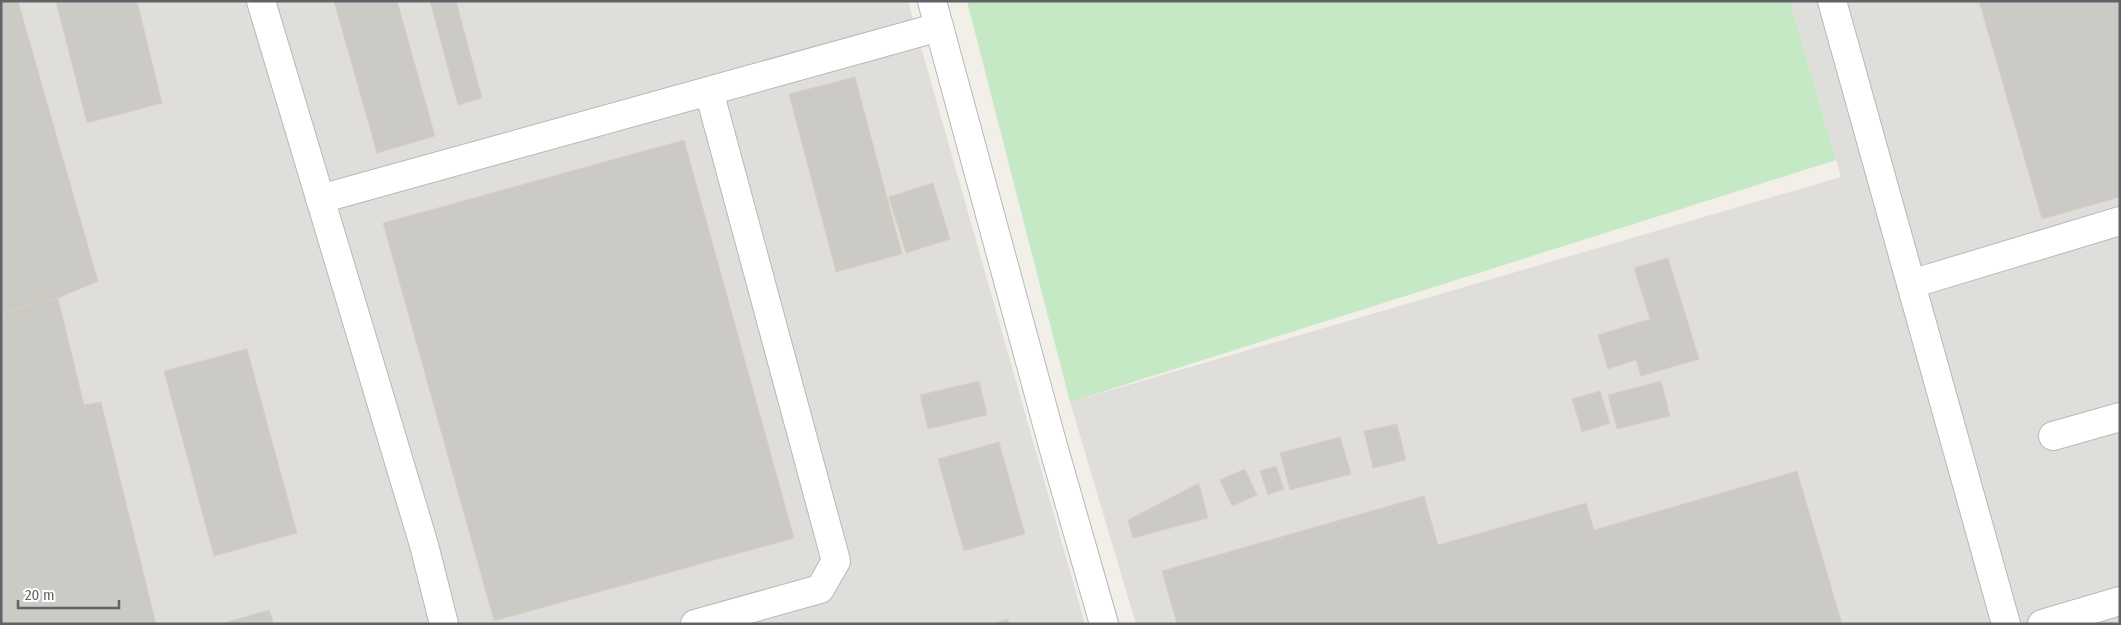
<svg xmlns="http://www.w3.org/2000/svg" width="2121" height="625" font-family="'Fira Sans Condensed',sans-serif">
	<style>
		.industrial { fill: #e0deda }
		.green { fill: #c5e8c5 }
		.building { fill: #cccac5; stroke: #d6d1c6 }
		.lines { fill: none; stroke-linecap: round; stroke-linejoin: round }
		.minor-casing { stroke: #b5b8bc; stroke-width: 30 }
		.minor { stroke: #fff; stroke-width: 28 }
	</style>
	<rect width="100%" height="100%" fill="#f1efe8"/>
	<g class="industrial">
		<path d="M1 1H908L1085 624H1Z"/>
		<path d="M1790 1H2120V624H1136L1070 402 1841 177Z"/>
	</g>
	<path class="green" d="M967 1H1790L1836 160 1070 402Z"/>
	<g class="building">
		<path d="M1 1H18L98 281 58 298 1 313Z"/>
		<path d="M56 1H137L162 103 87 123Z"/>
		<path d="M334 1H397L435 136 377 153Z"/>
		<path d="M430 1H456L482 98 458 105Z"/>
		<path d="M1979 1H2120V197L2042 219Z"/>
		<path d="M855 77 902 254 836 272 789 94Z"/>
		<path d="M684 140 794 538 494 621 383 223Z"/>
		<path d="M933 183 950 239 906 253 889 197Z"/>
		<path d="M1668 258 1699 359 1641 376 1636 360 1608 369 1598 335 1650 319 1634 268Z"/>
		<path d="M58 298 84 405 101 402 156 624H1V313Z"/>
		<path d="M247 349 297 533 214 556 164 371Z"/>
		<path d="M979 381 987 415 928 429 920 395Z"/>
		<path d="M1661 381 1670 416 1617 429 1608 395Z"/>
		<path d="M1600 391 1610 423 1582 432 1572 399Z"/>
		<path d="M1397 424 1406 460 1373 468 1364 431Z"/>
		<path d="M1340 437 1351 474 1290 490 1280 453Z"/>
		<path d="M999 442 1025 534 964 551 938 459Z"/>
		<path d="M1276 466 1284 489 1268 495 1260 471Z"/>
		<path d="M1245 469 1257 495 1232 506 1220 480Z"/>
		<path d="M1797 471 1842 624H1177L1162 571 1424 496 1438 545 1586 503 1594 530Z"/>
		<path d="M1199 483 1208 518 1133 538 1128 520Z"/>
		<path d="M269 610 274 624H220Z"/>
		<path d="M1008 619 1009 624H992Z"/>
	</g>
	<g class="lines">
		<g class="minor-casing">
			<g id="minor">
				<path d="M261 1 424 545 444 624"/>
				<path d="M932 1 1053 446 1104 624"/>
				<path d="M1832 1 2006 624"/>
				<path d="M320 199 939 27"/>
				<path d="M1911 284 2120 221"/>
				<path d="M2053 436 2120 417"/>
				<path d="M695 624 820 589 836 561 709 91"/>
				<path d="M2042 624 2120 601"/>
			</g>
		</g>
		<use href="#minor" class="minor"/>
	</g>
	<rect width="2121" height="625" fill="none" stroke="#5f6368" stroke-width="5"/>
	<path d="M18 600v8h101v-8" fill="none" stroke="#5f6368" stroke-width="2.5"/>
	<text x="25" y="600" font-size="15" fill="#5f6368" stroke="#ffffff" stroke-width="4" paint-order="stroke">20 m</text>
</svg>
